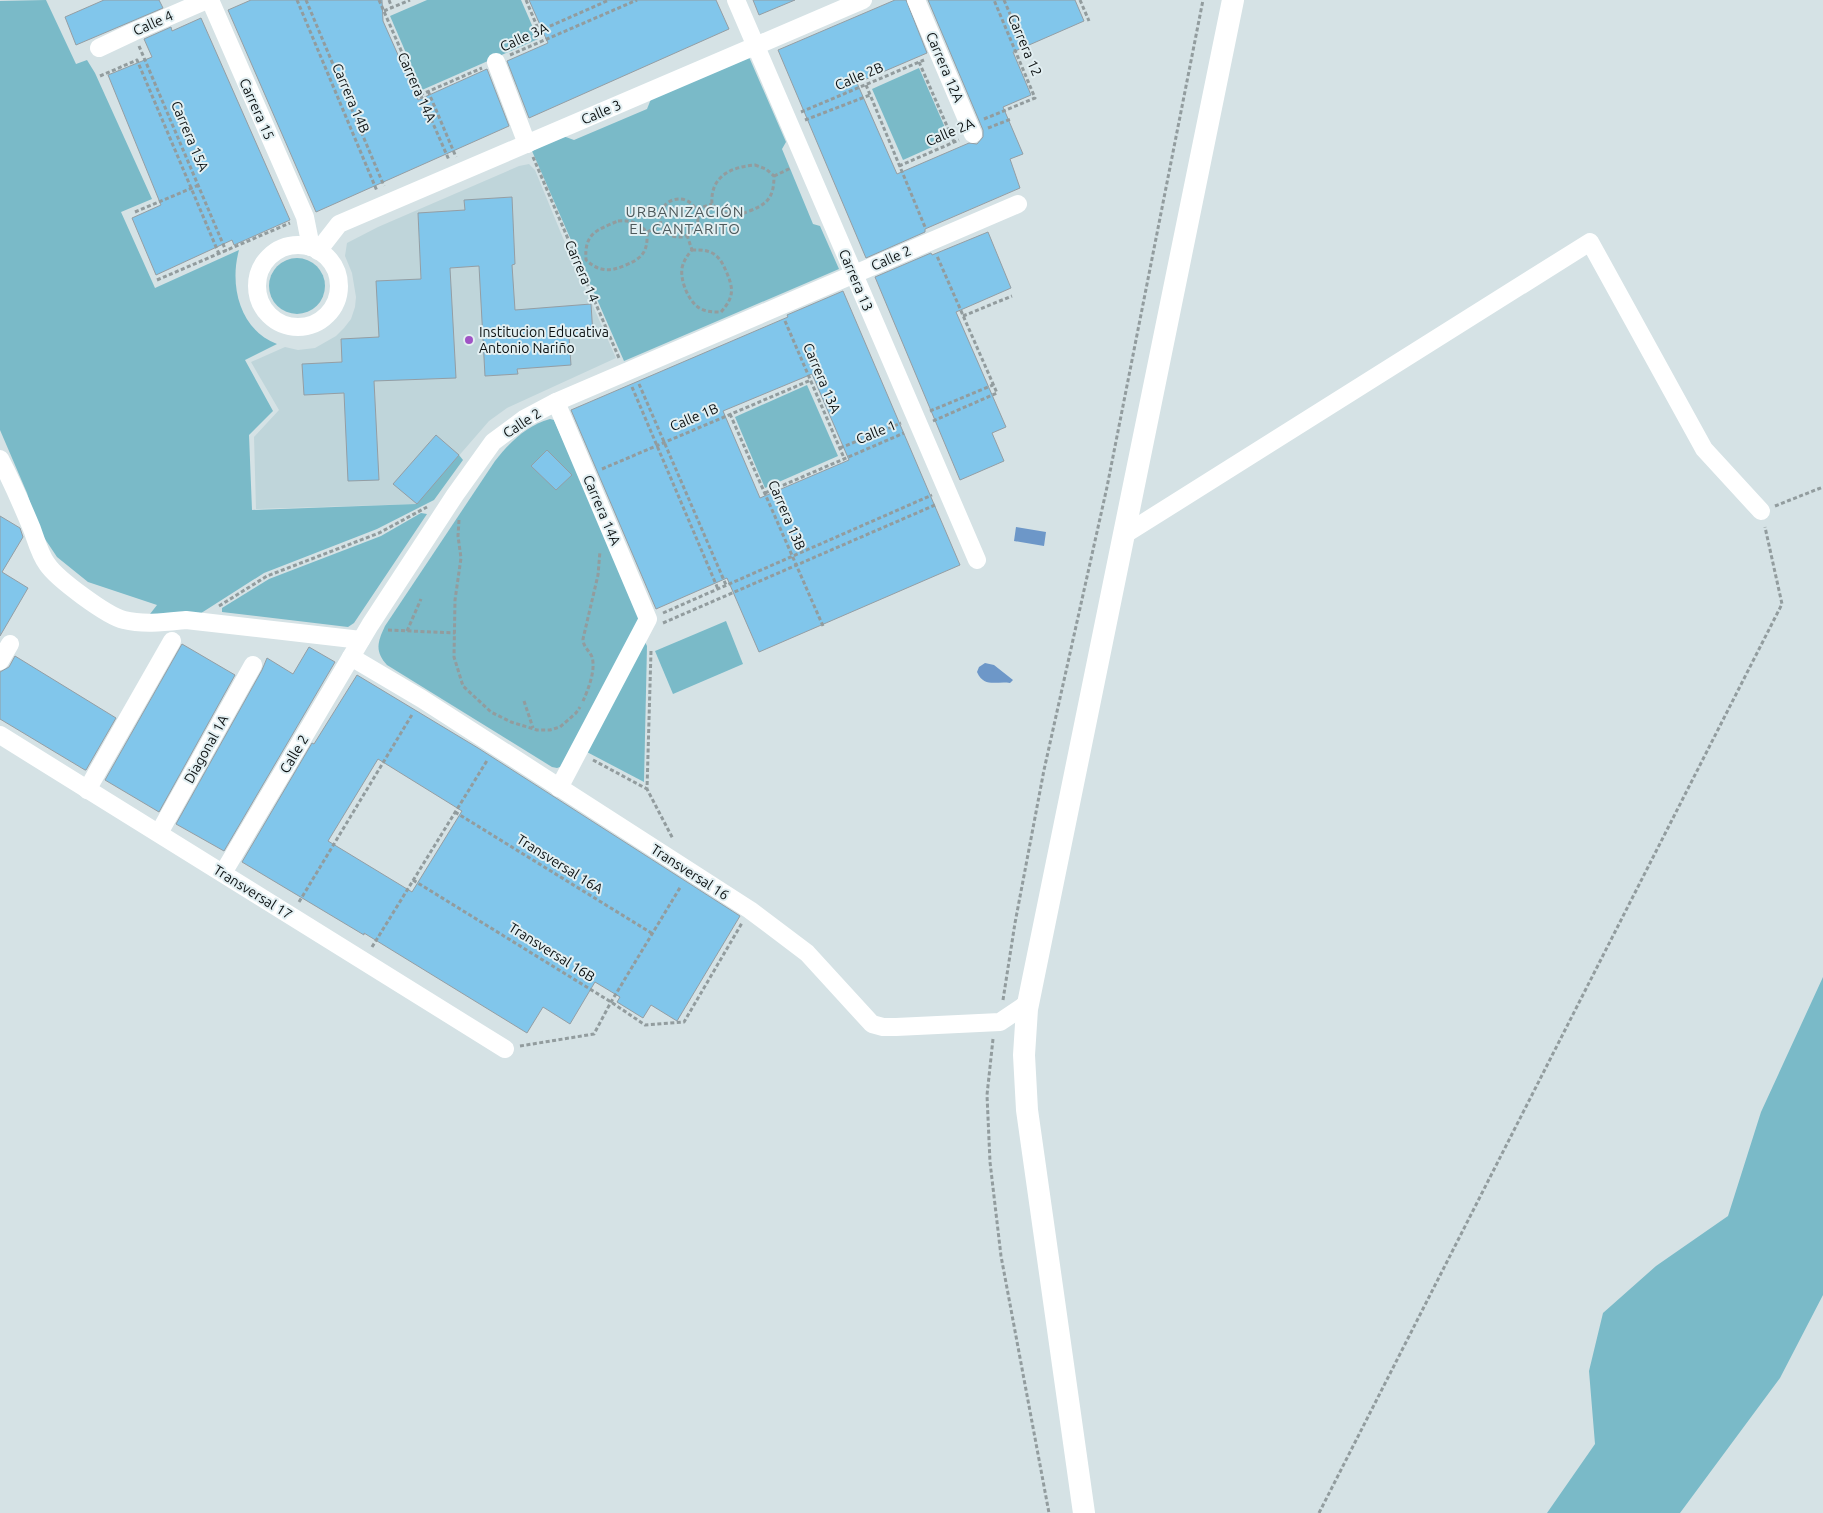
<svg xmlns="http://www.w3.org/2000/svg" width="1823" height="1513" font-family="Ubuntu,sans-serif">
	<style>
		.built { fill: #bfd5da }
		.green { fill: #7abac8 }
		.water { fill: #6d97c8 }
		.building { fill: #81c6eb; stroke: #949ea4; fill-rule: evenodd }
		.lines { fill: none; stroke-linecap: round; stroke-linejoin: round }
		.path { stroke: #929c9e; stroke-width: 3; stroke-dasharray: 4 2.5; stroke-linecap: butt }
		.minor { stroke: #fff; stroke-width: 18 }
		.major { stroke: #fff; stroke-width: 22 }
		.poi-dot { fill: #a053c5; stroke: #e2eff2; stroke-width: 2 }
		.labels { text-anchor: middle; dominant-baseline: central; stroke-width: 4; stroke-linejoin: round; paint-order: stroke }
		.street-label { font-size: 14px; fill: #0b1011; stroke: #e2eff2 }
		.poi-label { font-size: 14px; fill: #0b1011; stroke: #e2eff2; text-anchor: start }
		.neighbourhood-label { font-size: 15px; letter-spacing: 1px; fill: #4e5a5c; stroke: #e2eff2 }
	</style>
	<rect width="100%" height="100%" fill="#d5e2e5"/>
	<path class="built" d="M529 164 535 170 563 238 616 358 507 408 489 421 417 504 256 509 254 437 279 410 251 362 285 347 298 350 315 348 336 336 344 328 351 319 355 307 356 297 352 273 345 256 347 243 378 227 519 166Z"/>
	<g class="green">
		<path d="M46 0 76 64 87 60 95 73 152 199 121 212 155 288 239 250C229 286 240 330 277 344L245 360 273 411 249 435 252 510 416 504 459 455 463 460 434 500 377 529 264 573 195 617 150 614 157 605 88 582 57 557 39 530 27 493 0 430V1Z"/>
		<path d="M427 0H521L538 39 422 90 390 16Z"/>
		<path d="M749 57 786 142 782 149 813 224 820 226 839 269 624 361 532 151 563 136 574 140 647 109 651 99Z"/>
		<path d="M919 68 950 139 903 160 872 89Z"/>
		<circle cx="297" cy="286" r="28"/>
		<path d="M807 385 838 456 765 488 735 417Z"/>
		<path d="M550 419 554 420 643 619 563 766 557 768 552 767 387 665C374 651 378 641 385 626L495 461C510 442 526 426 550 419Z"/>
		<path d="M421 513 427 514 354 623 348 627 222 612V608L269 579 381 536Z"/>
		<path d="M726 621 743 664 673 694 655 651Z"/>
		<path d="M644 640 647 646 644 782 585 751Z"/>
		<path d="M1823 977V1295L1780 1378 1680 1513H1547L1595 1444 1589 1371 1603 1313 1656 1266 1728 1216 1761 1112Z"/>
	</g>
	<g class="water">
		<path d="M1016 527 1046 532 1044 546 1014 541Z"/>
		<path d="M985 663 994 665 1013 680 1010 683C996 681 984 688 977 672L979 667Z"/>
	</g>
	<g class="building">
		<path d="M104 0H159L163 8 76 45 65 17Z"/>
		<path d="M251 0H382L383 21 418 100 487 69 509 126 316 212 228 10Z"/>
		<path d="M529 0H716L729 29 529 118 507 61 548 43Z"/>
		<path d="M753 0H795L759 15Z"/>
		<path d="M895 0H906L927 53 857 83 897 174 969 143 977 144 983 137V130L928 0H1075L1084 21 1013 52 1031 95 1003 107 1023 154 1010 159 1020 188 925 229V232L866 258 778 50Z"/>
		<path d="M201 18 290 220 234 245 232 240 156 275 132 218 161 205 108 75 152 57 144 39 171 27 172 31Z"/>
		<path d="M512 197 515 264 512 265 515 310 591 304 593 335 569 337 571 365 517 369 518 374 485 376 479 266 450 268 456 378 374 381 379 480 348 481 344 393 304 395 302 364 342 362 341 339 379 337 376 281 421 279 418 213 465 210 464 200Z"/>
		<path d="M988 232 1011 288 956 312 1006 427 992 433 1004 461 960 480 875 277 931 253 932 255Z"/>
		<path d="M843 291 960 565 759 652 727 578 656 609 571 410 788 317 787 315ZM812 374 849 460 760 498 723 411Z"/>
		<path d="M436 435 459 455 417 504 393 484Z"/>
		<path d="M547 450 572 475 556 490 531 466Z"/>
		<path d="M0 516 20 528 23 537 2 572 28 588 0 636Z"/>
		<path d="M182 644 235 675 159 812 105 780Z"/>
		<path d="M309 647 335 662 224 851 176 824 262 670 267 658 293 674Z"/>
		<path d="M15 656 116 718 86 770H85L0 719V672L9 667Z"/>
		<path d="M357 675 478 748 740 916 677 1021 651 1005 643 1018 617 1002 620 997 595 982 570 1024 543 1007 527 1033 364 933V935L242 862 312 743 314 744ZM378 759 462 811 412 892 328 841Z"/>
	</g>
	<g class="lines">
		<g class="path">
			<path d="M297 0 377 191"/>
			<path d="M306 0 384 186"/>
			<path d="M379 0 449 160"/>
			<path d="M389 0 392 8"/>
			<path d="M526 0 539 31 609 0"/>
			<path d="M1004 0 1025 49"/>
			<path d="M1080 0 1089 21"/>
			<path d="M384 11 410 0"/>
			<path d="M139 46 226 251"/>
			<path d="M510 55 637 0"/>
			<path d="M919 62 954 142"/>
			<path d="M100 76 137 60 219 254"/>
			<path d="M866 85 925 227"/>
			<path d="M428 91 456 157"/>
			<path d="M420 95 482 68"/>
			<path d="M801 112 924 60"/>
			<path d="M984 119 1035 98 994 0"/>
			<path d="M805 120 870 95"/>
			<path d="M988 128 1011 119"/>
			<path d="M533 157 619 358"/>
			<path d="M755 165 766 169 774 176C774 195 769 203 752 210 735 217 726 217 712 204 710 177 730 167 755 165Z"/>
			<path d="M899 166 959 140"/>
			<path d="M774 176 791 168"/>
			<circle cx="679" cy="218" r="19"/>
			<path d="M697 209 712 204"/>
			<path d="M135 212 199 185"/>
			<path d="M618 221C631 220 638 223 647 232 648 251 643 258 626 265 610 272 599 272 586 260 584 233 597 230 618 221Z"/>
			<path d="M647 232 662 225"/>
			<path d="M687 235 692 250"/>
			<path d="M692 250C711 249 719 254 726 271 734 289 734 297 721 312 714 312 708 312 701 309 689 303 680 281 682 268 684 260 687 256 692 250Z"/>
			<path d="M157 280 290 223"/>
			<path d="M963 316 1012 296"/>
			<path d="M785 321 844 458"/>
			<path d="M639 384 726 585"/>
			<path d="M632 387 718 589"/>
			<path d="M930 411 993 385"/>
			<path d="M730 414 823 626"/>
			<path d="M933 421 997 393 937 256"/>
			<path d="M840 448 901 423"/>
			<path d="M602 469 811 380"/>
			<path d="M765 493 904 433"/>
			<path d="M1775 506 1823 487"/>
			<path d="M459 520 458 536 461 558 455 600 454 657 463 686 491 712 511 722 537 730H550L560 727 576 713 580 707"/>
			<path d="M219 606 267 576 379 533 427 507"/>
			<path d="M663 613 932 495"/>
			<path d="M663 623 935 505"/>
			<path d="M388 630 455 633"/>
			<path d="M407 631 421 599"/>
			<path d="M651 651 647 789 673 839"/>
			<path d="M524 701 533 728"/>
			<path d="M583 701C588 690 596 670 592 657 589 650 583 647 583 639L598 575 600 551"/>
			<path d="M593 760 647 789"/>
			<path d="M455 812 653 934"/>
			<path d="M413 880 611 1002 645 1025 684 1022 742 923"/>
			<path d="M299 902 413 713"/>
			<path d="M372 947 488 759"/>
			<path d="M1003 1000 1015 923 1044 770 1107 487 1203 0"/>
			<path d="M993 1039 987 1095 990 1162 1001 1256 1049 1513"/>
			<path d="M520 1046 594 1034 611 1002 681 886"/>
			<path d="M1319 1513 1782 604 1765 527"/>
		</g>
		<g class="minor">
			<path d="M210 0 305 217 311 247"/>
			<path d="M736 0 977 560"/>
			<path d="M916 0 973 134"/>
			<path d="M99 48 133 32 207 0"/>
			<path d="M496 62 527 144"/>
			<circle cx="298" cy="286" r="41"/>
			<path d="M318 251 339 224 863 0"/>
			<path d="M556 402 648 619 559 788"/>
			<path d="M0 459C12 482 22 505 32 529 36 540 40 555 47 564 57 579 107 616 124 620 144 625 166 622 186 620L361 640"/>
			<path d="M1124 535 1590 242 1704 449 1761 511"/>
			<path d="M351 657 422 699 750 910 807 953 872 1024 883 1027H896L1000 1022 1028 1003"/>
			<path d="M0 661 10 644"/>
			<path d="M0 735 505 1049"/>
			<path d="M87 790 172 641"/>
			<path d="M159 833 253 665"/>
			<path d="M223 873 370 625 455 495 493 442 524 419 556 402 1018 204"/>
		</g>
		<path class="major" d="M1084 1513 1027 1110 1024 1055 1027 1009 1233 0"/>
	</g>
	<circle class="poi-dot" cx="469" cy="340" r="5"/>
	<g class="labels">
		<g class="street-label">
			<text transform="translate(153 23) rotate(-24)">Calle 4</text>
			<text transform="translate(524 37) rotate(-24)">Calle 3A</text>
			<text transform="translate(1025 45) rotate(67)">Carrera 12</text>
			<text transform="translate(945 67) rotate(67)">Carrera 12A</text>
			<text transform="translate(859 76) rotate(-23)">Calle 2B</text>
			<text transform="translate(417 87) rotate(66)">Carrera 14A</text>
			<text transform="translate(351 98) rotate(67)">Carrera 14B</text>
			<text transform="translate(257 109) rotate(66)">Carrera 15</text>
			<text transform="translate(601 112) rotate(-23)">Calle 3</text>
			<text transform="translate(950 132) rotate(-23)">Calle 2A</text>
			<text transform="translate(190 136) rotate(67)">Carrera 15A</text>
			<text transform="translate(891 258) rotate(-24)">Calle 2</text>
			<text transform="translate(582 271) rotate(67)">Carrera 14</text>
			<text transform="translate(856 280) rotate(67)">Carrera 13</text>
			<text transform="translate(822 378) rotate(67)">Carrera 13A</text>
			<text transform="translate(694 417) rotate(-23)">Calle 1B</text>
			<text transform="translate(522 423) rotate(-33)">Calle 2</text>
			<text transform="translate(876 432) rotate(-22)">Calle 1</text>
			<text transform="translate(602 510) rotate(67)">Carrera 14A</text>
			<text transform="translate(787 515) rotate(67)">Carrera 13B</text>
			<text transform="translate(206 749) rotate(-61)">Diagonal 1A</text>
			<text transform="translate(294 754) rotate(-59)">Calle 2</text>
			<text transform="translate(560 864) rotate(32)">Transversal 16A</text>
			<text transform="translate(690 872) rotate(33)">Transversal 16</text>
			<text transform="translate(253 892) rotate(32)">Transversal 17</text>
			<text transform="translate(552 952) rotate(32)">Transversal 16B</text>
		</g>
		<g class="poi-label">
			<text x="479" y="332">Institucion Educativa<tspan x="479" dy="16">Antonio Nariño</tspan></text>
		</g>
		<g class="neighbourhood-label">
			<text x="685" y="211">URBANIZACIÓN<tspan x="685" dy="17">EL CANTARITO</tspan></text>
		</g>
	</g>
</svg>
